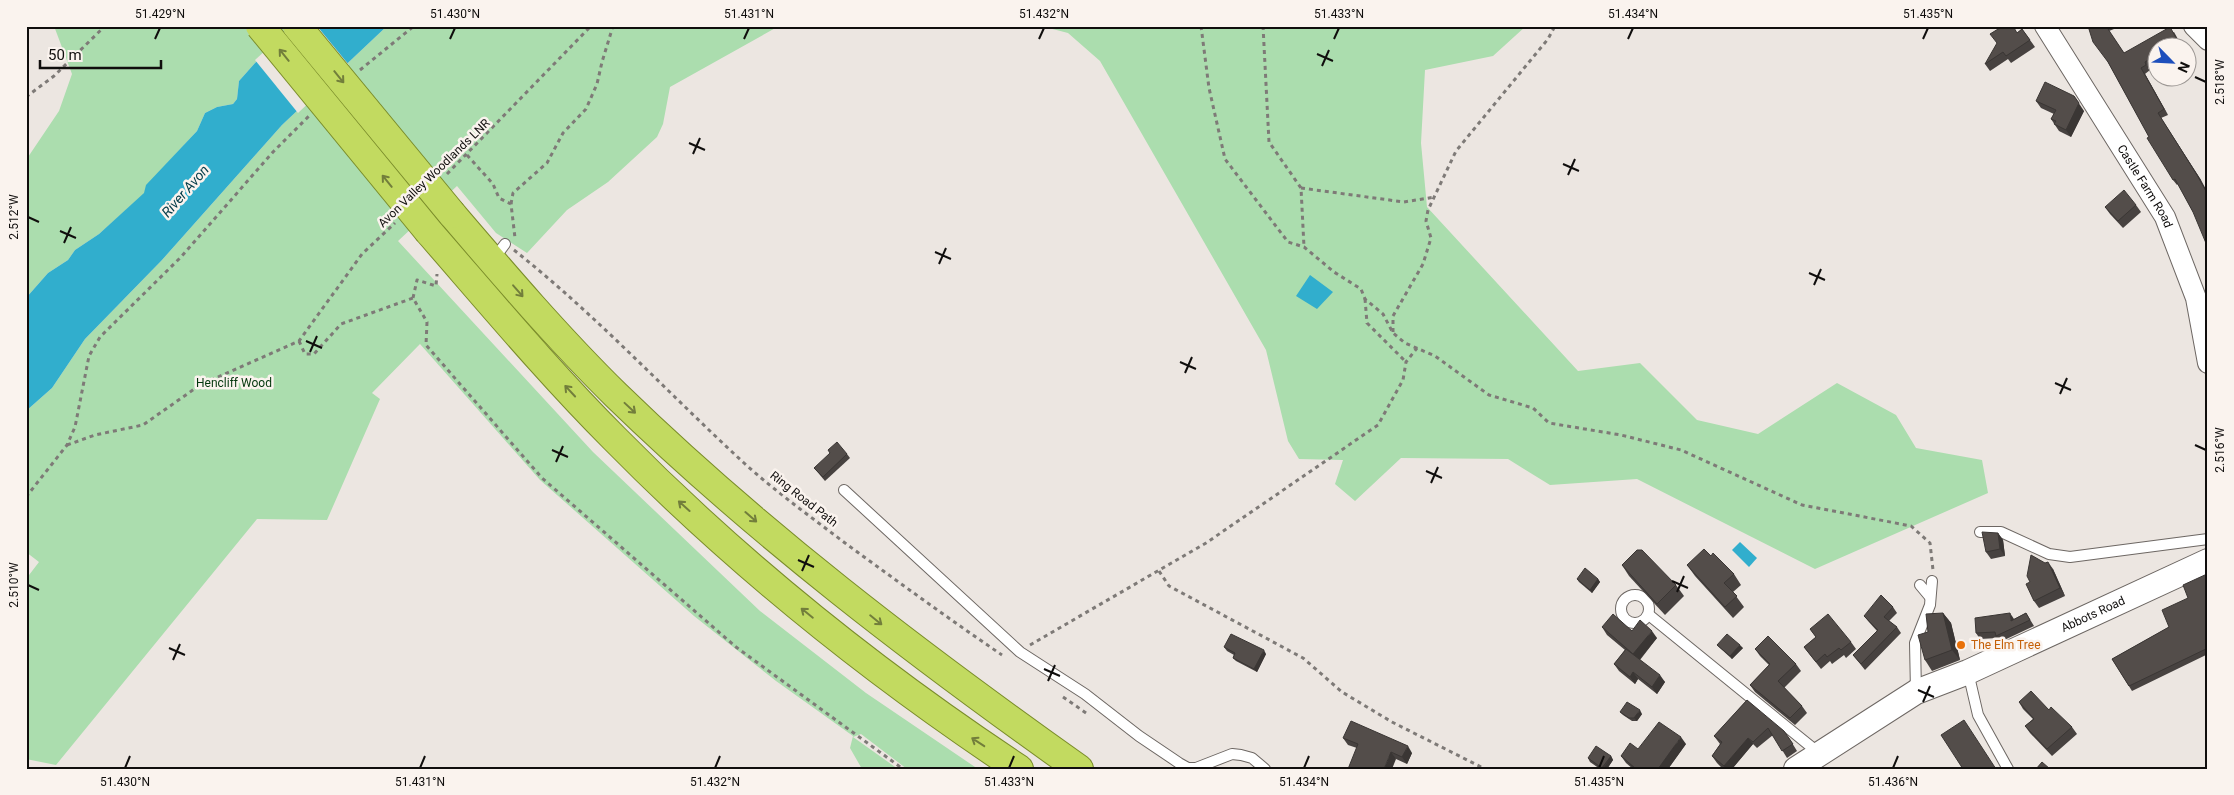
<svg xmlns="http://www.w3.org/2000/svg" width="2234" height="795" font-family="Roboto,sans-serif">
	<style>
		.green { fill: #abddae }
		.water { fill: #31aecd }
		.pier { fill: #ece6e1 }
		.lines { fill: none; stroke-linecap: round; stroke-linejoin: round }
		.service-casing { stroke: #6d6763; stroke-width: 12 }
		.minor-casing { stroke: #6d6763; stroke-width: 22 }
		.tertiary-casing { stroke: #6d6763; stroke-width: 26 }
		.trunk-casing { stroke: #7a8c2a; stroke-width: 30 }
		.path { stroke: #7e7a77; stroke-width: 3; stroke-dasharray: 4 4; stroke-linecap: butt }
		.service { stroke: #fff; stroke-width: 10 }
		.minor { stroke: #fff; stroke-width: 20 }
		.tertiary { stroke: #fff; stroke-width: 24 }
		.trunk { stroke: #c2da60; stroke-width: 28 }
		.trunk-bridge-casing { stroke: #7a8c2a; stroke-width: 30; stroke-linecap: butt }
		.trunk-bridge { stroke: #c2da60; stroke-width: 28 }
		.wall { fill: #474240 }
		.shaded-wall { fill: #3a3634 }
		.building { fill: #534d4a; stroke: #3a3634 }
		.oneway { stroke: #727e3b }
		.ticks { fill: none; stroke: #100e0d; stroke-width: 2 }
		.food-dot { fill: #e8710a; stroke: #faf3ee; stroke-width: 2 }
		.labels { text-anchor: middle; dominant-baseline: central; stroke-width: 5; stroke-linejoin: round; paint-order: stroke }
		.street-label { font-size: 12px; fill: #100e0d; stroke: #faf3ee }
		.park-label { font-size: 12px; fill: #03370d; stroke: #faf3ee }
		.food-label { font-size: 12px; fill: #c56008; stroke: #faf3ee; text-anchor: start }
		.water-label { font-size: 14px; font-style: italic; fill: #013a47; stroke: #faf3ee }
		.neatline { fill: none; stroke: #100e0d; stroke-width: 2 }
		.ticks-label { font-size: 12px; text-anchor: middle; fill: #100e0d }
	</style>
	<rect width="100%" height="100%" fill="#ece6e1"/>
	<g class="green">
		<path d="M54 26H296L255 63 239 81 237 99 233 104 217 107 205 113 197 131 147 185 145 193 99 234 75 250 68 260 48 273 26 298V160L59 111 72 74Z"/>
		<path d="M387 26H779L670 87 663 124 657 137 608 182 567 210 527 253 496 233 457 186 398 241 593 452 760 611 866 693 978 769H907L861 734 853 737 898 769H862L850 748 853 736 776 681 694 616 540 480 420 344 372 393 380 399 327 520 257 519 56 765 26 759V579L39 562 26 552V411L52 388 85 339 162 260 282 125Z"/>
		<path d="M1041 26H1526L1493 56 1425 70 1421 143 1427 207 1578 371 1640 363 1697 420 1758 434 1837 383 1896 415 1916 448 1982 460 1988 493 1815 569 1637 479 1550 485 1508 459 1401 458 1355 501 1335 484 1343 460 1299 459 1288 441 1266 350 1100 61 1068 33Z"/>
	</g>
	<g class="water">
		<path d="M296 26H387L282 125 162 260 85 339 52 388 26 411V298L48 273 68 260 75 250 99 234 144 193 146 185 197 131 205 113 217 107 233 104 237 99 239 81 255 63Z"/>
		<path d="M1310 275 1333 292 1317 309 1296 296Z"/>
		<path d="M1740 542 1757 558 1749 567 1732 550Z"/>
	</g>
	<path class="pier" d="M292 26H317L349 65 298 113 255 60Z"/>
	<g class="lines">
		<g class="service-casing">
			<g id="service">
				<path d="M493 260 505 244"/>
				<path d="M844 490 1020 652 1085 694 1139 736 1179 763 1188 768H1196L1232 754 1241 755 1252 758 1265 769"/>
				<path d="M1980 532H2001L2049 554 2070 557 2208 539"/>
				<path d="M1920 585 1930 597"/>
				<circle cx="1635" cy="609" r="14"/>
				<path d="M1649 615 1820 754"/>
				<path d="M1968 672 1978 715 2008 769"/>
				<path d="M1916 692 1915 643 1930 605 1932 581"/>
			</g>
		</g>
		<g class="minor-casing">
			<g id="minor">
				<path id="s1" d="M2045 26 2165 217 2196 298 2208 363"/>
				<path d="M2194 26 2208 40"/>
			</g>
		</g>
		<g class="tertiary-casing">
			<g id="tertiary">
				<path id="s2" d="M1796 769 1916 692 1968 672 2208 561"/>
			</g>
		</g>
		<g class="trunk-casing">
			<g id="trunk">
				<path d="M452 214C505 276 558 338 616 395 759 534 917 654 1079 769"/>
				<path d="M429 232C490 302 549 373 615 439 737 563 874 673 1019 769"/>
			</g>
		</g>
		<g class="path">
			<path d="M1201 26 1209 88 1225 159 1288 242 1304 247 1334 272 1361 289 1365 299 1383 314 1393 333 1405 343 1435 356 1489 395 1533 408 1549 423 1621 435 1681 450 1802 505 1911 526 1930 543 1933 570"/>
			<path d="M1263 26 1269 142 1301 188 1304 247"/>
			<path d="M360 70 414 26"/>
			<path d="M26 97 54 76 105 26"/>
			<path d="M467 155 493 184 499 198 511 204 515 238"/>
			<path d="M447 174 591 26"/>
			<path d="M1301 188 1404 202 1435 197"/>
			<path d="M511 204 513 193 547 163 563 133 586 109 597 84 602 62 613 26"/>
			<path d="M514 250C596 315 667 392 744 463 776 492 811 517 845 543 897 581 949 619 1002 655"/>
			<path d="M413 298 417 280 436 286 437 274"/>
			<path d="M1365 299 1367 323 1406 362"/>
			<path d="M1393 332V316L1423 264 1431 238 1426 221 1428 210 1456 151 1548 39 1555 26"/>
			<path d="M299 341 305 354H314L341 324 413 298 427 322 426 345 542 478 736 647 903 769"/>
			<path d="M67 445 95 435 143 425 200 385 299 341 362 254 395 223"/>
			<path d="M26 497 67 445 75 427 89 356 100 337 181 257 273 152 309 116"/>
			<path d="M1159 571 1169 586 1303 658 1342 692 1392 722 1485 769"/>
			<path d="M1030 645 1206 543 1378 425 1403 380 1406 362 1417 348"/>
			<path d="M1063 697 1089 715"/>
		</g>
		<use href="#service" class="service"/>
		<use href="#minor" class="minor"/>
		<use href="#tertiary" class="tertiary"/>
		<use href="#trunk" class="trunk"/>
		<g class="trunk-bridge-casing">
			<g id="trunk-bridge">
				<path d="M260 26 429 232"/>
				<path d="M297 26 452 214"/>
			</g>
		</g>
		<use href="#trunk-bridge" class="trunk-bridge"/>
	</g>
	<g class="wall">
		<path d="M2088 26H2113L2114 29 2109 31 2124 53 2174 32 2183 48H2156V63L2148 68 2150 70 2145 74 2168 115 2161 118 2201 180 2193 212 2178 184 2177 185 2173 180Z"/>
		<path d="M2022 29 2035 47 2011 63 2008 59 1990 71 1985 64 2017 33Z"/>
		<path d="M2036 101 2084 111 2071 137 2059 131 2051 119 2054 114 2041 108Z"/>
		<path d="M2136 205 2141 212 2123 228 2110 214 2105 207Z"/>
		<path d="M847 454 850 458 825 481 814 468Z"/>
		<path d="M1998 533 2003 540 2005 556 1991 559 1986 552Z"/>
		<path d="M1711 556 1734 574 1741 585 1733 592 1744 607 1733 618 1695 576 1687 565Z"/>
		<path d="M1622 565 1676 585 1684 596 1665 615 1629 576Z"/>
		<path d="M2053 569 2065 596 2039 608 2034 601 2030 582Z"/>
		<path d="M2208 574V654L2132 691 2112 659 2169 627 2188 598Z"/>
		<path d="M1577 579H1598L1600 582 1592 593 1579 582Z"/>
		<path d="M1893 607 1897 613 1889 621 1897 627 1901 633 1865 670 1853 655 1877 631 1868 621 1864 616Z"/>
		<path d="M1943 613 1951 623 1960 660 1932 671 1925 660 1928 632Z"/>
		<path d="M2026 613 2034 626 2000 642 1998 638 1980 639 1976 633 2014 619Z"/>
		<path d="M1602 627 1632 631 1657 638 1640 660 1665 682 1657 694 1638 679 1635 684 1619 671 1614 664 1625 650 1607 635Z"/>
		<path d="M1810 629 1851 642 1856 649 1846 658 1844 655 1832 664 1830 661 1821 669 1804 647 1816 637Z"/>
		<path d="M1717 645 1743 648 1732 659 1720 648Z"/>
		<path d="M1224 647 1266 654 1257 672 1236 661 1233 658 1234 655 1227 651Z"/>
		<path d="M1755 649 1796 664 1801 671 1784 688 1802 706 1807 713 1795 725 1755 692 1750 685 1769 665 1760 656Z"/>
		<path d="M1747 700 1789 738 1797 751 1787 758 1773 735 1757 748 1753 744 1732 769H1723L1717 763 1712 756 1720 744 1714 736Z"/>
		<path d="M2019 702 2049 710 2072 727 2077 734 2052 756 2030 733 2025 726 2033 719 2023 709Z"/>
		<path d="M1620 712 1642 714 1637 721H1632L1623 715Z"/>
		<path d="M1343 738 1412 753 1407 764 1396 759 1357 748 1348 745Z"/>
		<path d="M1686 744 1668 769H1633L1626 763 1621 756 1638 749Z"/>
		<path d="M1611 756 1613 760 1607 769H1600L1590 762 1588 758Z"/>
	</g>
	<g class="shaded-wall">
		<path d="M2141 68 2145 74 2168 115 2164 109Z"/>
		<path d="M2074 96 2084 111 2071 137 2066 130Z"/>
		<path d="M2161 118 2201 180 2208 193V195Z"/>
		<path d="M1998 533 2003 540 2005 556 2000 549Z"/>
		<path d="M2048 562 2053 569 2065 596 2060 588Z"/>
		<path d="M1598 579 1600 582 1592 593 1590 590Z"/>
		<path d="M1943 613 1951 623 1960 660 1952 650Z"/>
		<path d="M2010 613 2014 619 2015 627 2011 621Z"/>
		<path d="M1652 631 1657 638 1638 661 1633 654Z"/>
		<path d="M1740 645 1743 648 1732 659 1730 656Z"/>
		<path d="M1264 650 1266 654 1257 672 1254 669Z"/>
		<path d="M1633 672 1638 679 1635 684 1630 677Z"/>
		<path d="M1660 675 1665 682 1657 694 1652 687Z"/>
		<path d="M1640 710 1642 714 1637 721 1634 718Z"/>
		<path d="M1681 737 1686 744 1668 769H1658Z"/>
		<path d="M1748 738 1753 744 1732 769H1725L1724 766Z"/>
		<path d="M1408 746 1412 753 1407 764 1402 757Z"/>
		<path d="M1391 752 1396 759 1392 769H1384Z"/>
		<path d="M1611 756 1613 760 1607 769H1603Z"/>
	</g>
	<g class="building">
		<path d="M2003 26H2013L2017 33 2022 29 2030 40 2006 56 2003 52 1985 64 1997 43 1990 34Z"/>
		<path d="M2088 26H2106L2124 53 2170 27 2179 43 2171 48H2156V55L2145 62 2146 65 2141 68 2164 109 2158 113 2197 175 2208 195V248L2193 212 2175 179 2173 180 2147 138 2149 137 2108 62 2093 42Z"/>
		<path d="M2045 82 2074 96 2079 103 2066 130 2054 124 2056 121 2051 119 2056 110 2036 101Z"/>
		<path d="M2124 190 2136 205 2118 221 2105 207Z"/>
		<path d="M837 442 847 454 823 477 814 468 830 453 828 450Z"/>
		<path d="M1982 532 1998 533 2000 549 1986 552Z"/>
		<path d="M1704 549 1711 556 1713 553 1734 574 1724 583 1737 596 1725 607 1687 565Z"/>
		<path d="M1637 550H1642L1676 585 1657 604 1622 565Z"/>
		<path d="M2031 555 2045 563 2048 562 2060 588 2034 601 2026 584 2030 582 2027 576Z"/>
		<path d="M1585 568 1598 579 1590 590 1577 579Z"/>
		<path d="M2207 574 2208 636 2206 637 2208 643V648L2129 686 2112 659 2169 627 2162 610 2188 598 2183 585Z"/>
		<path d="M1881 595 1893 607 1884 617 1897 627 1861 664 1853 655 1878 630 1864 616Z"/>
		<path d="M1943 613 1952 650 1925 660 1918 635 1928 632 1926 614Z"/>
		<path d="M2010 613 2011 621 2026 613 2030 620 1996 636 1995 632 1976 633 1975 618Z"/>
		<path d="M1613 614 1632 631 1640 620 1652 631 1633 654 1602 627Z"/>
		<path d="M1828 614 1851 642 1841 650 1839 648 1827 657 1825 654 1816 662 1804 647 1816 637 1810 629Z"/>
		<path d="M1231 634 1264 650 1254 669 1233 658 1235 653 1224 647Z"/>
		<path d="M1727 634 1740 645 1730 656 1717 645Z"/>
		<path d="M1768 636 1796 664 1778 681 1802 706 1790 718 1750 685 1770 664 1755 649Z"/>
		<path d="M1626 649 1660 675 1652 687 1633 672 1630 677 1614 664Z"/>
		<path d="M2031 691 2049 710 2051 707 2072 727 2047 749 2025 726 2034 719 2019 702Z"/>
		<path d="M1747 700 1784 731 1793 744 1782 751 1768 728 1753 742 1748 738 1724 766 1712 756 1722 742 1714 736Z"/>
		<path d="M1627 702 1640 710 1634 718H1629L1620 712Z"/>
		<path d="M1964 720 1996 769H1963L1941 735Z"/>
		<path d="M1351 721 1408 746 1402 757 1391 752 1384 769H1348L1358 744 1343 738Z"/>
		<path d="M1659 722 1681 737 1658 769H1636L1621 756 1630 743 1638 749Z"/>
		<path d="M1596 746 1611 756 1602 768 1588 758Z"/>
		<path d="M2042 762 2050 769H2036Z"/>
	</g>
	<defs><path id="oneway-shaft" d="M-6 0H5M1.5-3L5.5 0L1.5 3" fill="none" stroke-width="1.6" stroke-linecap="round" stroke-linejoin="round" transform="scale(1.25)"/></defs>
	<g class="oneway">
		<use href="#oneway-shaft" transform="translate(284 55) rotate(-129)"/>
		<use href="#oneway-shaft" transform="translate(339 77) rotate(51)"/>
		<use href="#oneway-shaft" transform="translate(387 181) rotate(-129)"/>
		<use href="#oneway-shaft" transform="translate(518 291) rotate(49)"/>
		<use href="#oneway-shaft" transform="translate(570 391) rotate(-133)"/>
		<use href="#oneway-shaft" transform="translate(630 408) rotate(43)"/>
		<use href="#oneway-shaft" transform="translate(684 506) rotate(-138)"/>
		<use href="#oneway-shaft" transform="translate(751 517) rotate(41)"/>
		<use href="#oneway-shaft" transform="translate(807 613) rotate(-141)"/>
		<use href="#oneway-shaft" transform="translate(876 620) rotate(39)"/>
		<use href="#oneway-shaft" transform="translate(978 742) rotate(-147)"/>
	</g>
	<path class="ticks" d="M155 39 160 28M450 39 455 28M744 39 749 28M1039 39 1044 28M1334 39 1339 28M1628 39 1633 28M1923 39 1928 28M1317 54 1333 61M1322 66 1329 50M2195 77 2206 82M689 143 705 150M693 154 700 138M1563 164 1579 171M1568 175 1575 159M28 217 39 222M60 231 76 238M64 243 71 227M935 252 951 259M939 264 946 248M1809 273 1825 280M1814 285 1821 269M306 341 322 348M310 352 317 336M1180 362 1196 369M1185 373 1192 357M2055 383 2071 390M2060 394 2067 378M2195 445 2206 450M552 450 568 457M556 462 563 446M1426 471 1442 478M1431 483 1438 467M798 560 814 567M802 571 809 555M1672 581 1688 588M28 585 39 590M1677 592 1684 576M169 648 185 655M173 660 180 644M1044 669 1060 676M1048 681 1055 665M1918 690 1934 697M1923 702 1930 686M125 768 130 756M420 768 425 756M715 768 720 756M1009 768 1014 756M1304 768 1309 756M1599 768 1604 756M1893 768 1898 756"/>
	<circle class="food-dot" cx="1961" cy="645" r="5"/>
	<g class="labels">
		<g class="street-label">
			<text transform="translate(434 173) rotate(-44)">Avon Valley Woodlands LNR</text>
			<text stroke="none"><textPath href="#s1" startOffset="189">Castle Farm Road</textPath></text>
			<text transform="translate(804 499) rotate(38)">Ring Road Path</text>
			<text stroke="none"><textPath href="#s2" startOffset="336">Abbots Road</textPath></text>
		</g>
		<g class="park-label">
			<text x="234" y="383">Hencliff Wood</text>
		</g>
		<g class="food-label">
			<text x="1971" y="645">The Elm Tree</text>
		</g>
		<g class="water-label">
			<text transform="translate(185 191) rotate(-49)">River Avon</text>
		</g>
	</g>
	<rect width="2234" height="795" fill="none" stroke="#faf3ee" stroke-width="55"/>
	<g transform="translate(2172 62) rotate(114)"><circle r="24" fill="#faf3ee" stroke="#9c9794"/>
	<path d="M0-4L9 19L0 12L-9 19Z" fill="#1e4fbc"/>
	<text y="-8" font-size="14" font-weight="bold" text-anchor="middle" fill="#100e0d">N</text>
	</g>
	<path d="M40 60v8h121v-8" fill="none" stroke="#100e0d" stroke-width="2.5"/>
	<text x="48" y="60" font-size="15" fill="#100e0d" stroke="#faf3ee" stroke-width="4" paint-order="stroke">50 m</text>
	<rect x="28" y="28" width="2178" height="740" class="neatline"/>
	<g class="ticks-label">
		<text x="160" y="18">51.429°N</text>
		<text x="455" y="18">51.430°N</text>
		<text x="749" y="18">51.431°N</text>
		<text x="1044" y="18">51.432°N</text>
		<text x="1339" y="18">51.433°N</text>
		<text x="1633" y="18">51.434°N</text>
		<text x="1928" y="18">51.435°N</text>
		<text transform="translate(2220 82) rotate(-90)" y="4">2.518°W</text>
		<text transform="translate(14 217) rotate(-90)" y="4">2.512°W</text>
		<text transform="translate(2220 450) rotate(-90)" y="4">2.516°W</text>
		<text transform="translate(14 585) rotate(-90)" y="4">2.510°W</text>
		<text x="125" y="786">51.430°N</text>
		<text x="420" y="786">51.431°N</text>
		<text x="715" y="786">51.432°N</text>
		<text x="1009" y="786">51.433°N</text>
		<text x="1304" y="786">51.434°N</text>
		<text x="1599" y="786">51.435°N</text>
		<text x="1893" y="786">51.436°N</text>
	</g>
</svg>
